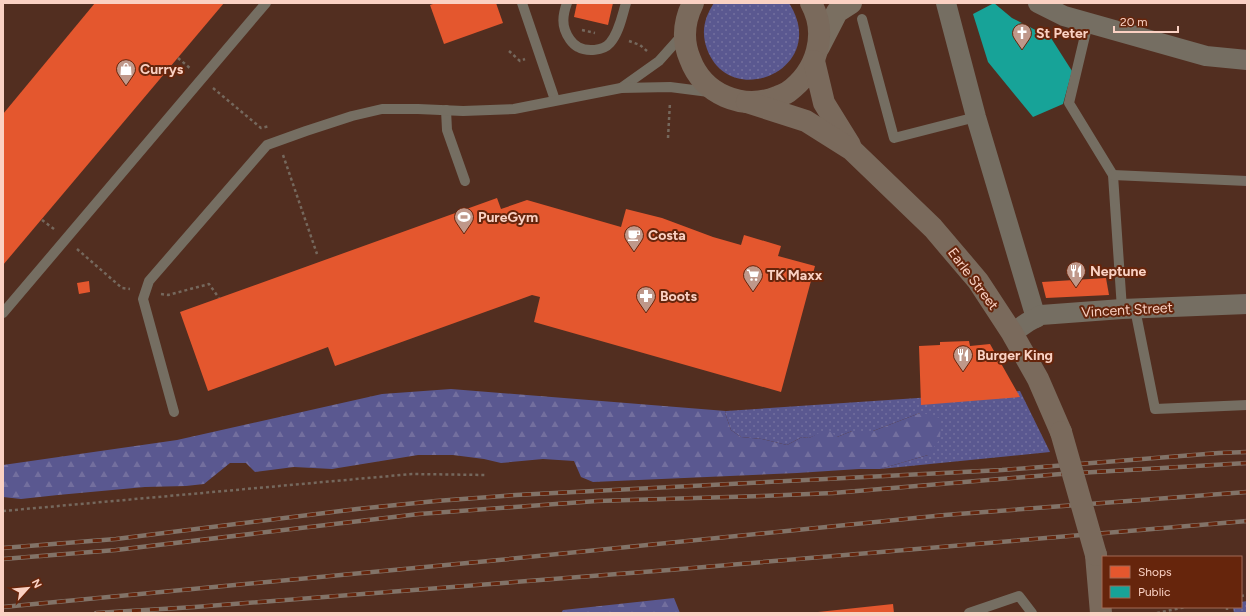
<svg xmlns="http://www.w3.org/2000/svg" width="1250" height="616" font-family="Figtree,sans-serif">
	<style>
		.green { fill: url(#green-dots) }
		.forest { fill: url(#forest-firs) }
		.shops { fill: #e4572e }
		.public { fill: #17a398 }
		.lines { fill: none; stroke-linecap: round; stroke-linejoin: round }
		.path { stroke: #75685d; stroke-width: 2.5; stroke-dasharray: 3 3; stroke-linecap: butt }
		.lane { stroke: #756e62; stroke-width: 10 }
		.street { stroke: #756e62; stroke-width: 20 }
		.secondary { stroke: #7a6f61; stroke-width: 22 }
		.primary { stroke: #7a6a5c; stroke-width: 22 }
		.rail-casing { stroke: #827368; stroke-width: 4.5 }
		.rail { stroke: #66250c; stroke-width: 3; stroke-dasharray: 9; stroke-linecap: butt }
		.primary-bridge { stroke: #7a6a5c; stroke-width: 22 }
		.labels { text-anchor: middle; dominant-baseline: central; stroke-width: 4; stroke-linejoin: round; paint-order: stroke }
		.poi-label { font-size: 14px; font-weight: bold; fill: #fad1c3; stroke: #66250c; text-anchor: start }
		.street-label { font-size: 14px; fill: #fad1c3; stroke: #66250c }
	</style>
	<defs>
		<pattern id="green-dots" width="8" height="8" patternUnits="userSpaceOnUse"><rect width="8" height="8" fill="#5a5890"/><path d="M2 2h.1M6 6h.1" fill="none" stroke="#736f9e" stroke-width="1.8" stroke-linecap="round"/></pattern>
		<pattern id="forest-firs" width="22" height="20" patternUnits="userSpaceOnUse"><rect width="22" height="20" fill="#5a5890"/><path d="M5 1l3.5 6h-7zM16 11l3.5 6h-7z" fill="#736f9e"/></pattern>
	</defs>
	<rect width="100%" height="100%" fill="#522e20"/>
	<g class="green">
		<path d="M714 3H789C831 69 730 112 707 49 701 32 704 18 714 3Z"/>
		<path d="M1020 391 1050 452 880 469 928 455 920 413 873 431H852L837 437 816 435 809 438 802 437 787 445 762 439 741 437 731 430 725 413 726 411Z"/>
		<path d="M1247 601V613H1234L1233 607H1241V602Z"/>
	</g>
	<g class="forest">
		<path d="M451 389 726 411 725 413 731 430 741 437 762 439 787 445 802 437 809 438 827 429 837 437 852 431H873L920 413 932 415 941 419 940 439 928 455 880 469H859L797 473 593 482 581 477 574 461 543 459 501 463 484 459 453 455H418L332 469 294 467 255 472 246 463H230L204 484 186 486 145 487 58 495 21 499 3 497V465L177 440 382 394Z"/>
		<path d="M674 598 680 613H561L563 610Z"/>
	</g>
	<g class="shops">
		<path d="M95 3H224L3 265V114Z"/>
		<path d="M436 3H496L503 23 444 44 430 5Z"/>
		<path d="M577 3H613L608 25 574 17Z"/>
		<path d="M497 198 501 209 527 200 621 227 626 209 662 218 713 237 741 245 744 235 781 246 778 256 815 266 781 392 534 322 540 297 532 295 335 366 328 347 208 391 180 312Z"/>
		<path d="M1106 278 1109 295 1046 298 1042 282Z"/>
		<path d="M89 281 90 292 79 294 77 283Z"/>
		<path d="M969 341 970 346 990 344 1020 397 921 405 919 346 940 345V342Z"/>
		<path d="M893 604 894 613H818V612Z"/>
	</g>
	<path class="public" d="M994 3 1012 18 1051 38 1072 71 1063 104 1033 117 988 62 973 14Z"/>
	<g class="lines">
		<g class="path">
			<path d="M582 30 595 33"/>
			<path d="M629 41 640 45 647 51"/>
			<path d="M509 51 520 61 525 59"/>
			<path d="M178 58 191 69"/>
			<path d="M213 88 261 128 270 126"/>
			<path d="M668 138 670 102"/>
			<path d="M283 155 317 254"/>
			<path d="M42 220 54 229"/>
			<path d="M77 249 122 288 130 289"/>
			<path d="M161 294 168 295 209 284 219 298"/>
			<path d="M3 511 412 474 486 475"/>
			<path d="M1241 596 1247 595"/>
			<path d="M1227 607V613"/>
			<path d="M1157 613 1186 607"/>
		</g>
		<g class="lane">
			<path d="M522 3 555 100"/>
			<path d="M567 3C564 11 562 22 565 30 567 36 572 44 578 47 587 52 603 51 610 43 619 33 622 16 626 3"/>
			<path d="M862 19 894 138 976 117"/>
			<path d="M1088 23 1069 103 1113 175 1122 309"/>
			<path d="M621 88 659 61 684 33"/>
			<path d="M446 110 447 130 465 181"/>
			<path d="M1113 175 1247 181"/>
			<path d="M1135 309 1155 409 1247 405"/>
			<path d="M3 313 266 3"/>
			<path d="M174 412 143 299 149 281 267 145 306 131 352 116 382 109H418L463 111 514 109 621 88 670 87 709 92"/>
			<path d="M969 613 1019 596 1032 613"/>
		</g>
		<g class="street">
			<path d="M946 3 976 117 1036 318"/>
			<path d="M1038 3 1064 16 1206 56 1247 60"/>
			<path d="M1012 333 1028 322 1041 315 1122 309 1247 304"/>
		</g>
		<path class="secondary" d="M819 47 837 12 851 3"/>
		<g class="primary">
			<path d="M693 3C684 21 682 40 690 59 703 94 742 111 777 97 781 95 785 94 788 92 817 71 828 34 811 3"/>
			<path d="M814 61 824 103 850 145"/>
			<path d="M747 102 806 121 852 150 933 228 978 281 1012 333 1038 379 1061 432"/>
			<path d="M1096 555 1101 613"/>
		</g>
		<g class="rail-casing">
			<g id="rail">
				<path d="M3 548 116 539 357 509 436 501 516 495 1002 470 1219 453 1247 452"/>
				<path d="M3 559 116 550 419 514 597 501 762 496 833 493 1061 474 1247 463"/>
				<path d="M3 607 499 560 945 515 1247 492"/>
				<path d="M96 613 195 607 669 570 1247 521"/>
			</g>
		</g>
		<use href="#rail" class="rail"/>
		<path class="primary-bridge" d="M1061 432 1096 555"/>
	</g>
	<defs>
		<g id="church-pin" transform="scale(1)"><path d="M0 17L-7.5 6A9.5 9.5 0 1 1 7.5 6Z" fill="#bf988a" stroke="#66250c"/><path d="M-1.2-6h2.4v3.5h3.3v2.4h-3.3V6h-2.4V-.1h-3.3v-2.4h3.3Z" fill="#fff"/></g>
		<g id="shop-pin" transform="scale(1)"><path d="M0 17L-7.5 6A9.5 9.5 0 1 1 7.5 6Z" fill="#bf988a" stroke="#66250c"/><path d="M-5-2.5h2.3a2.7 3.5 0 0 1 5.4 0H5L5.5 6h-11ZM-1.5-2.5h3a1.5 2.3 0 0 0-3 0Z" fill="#fff"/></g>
		<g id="stadium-pin" transform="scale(1)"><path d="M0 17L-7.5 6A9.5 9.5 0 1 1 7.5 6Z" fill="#bf988a" stroke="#66250c"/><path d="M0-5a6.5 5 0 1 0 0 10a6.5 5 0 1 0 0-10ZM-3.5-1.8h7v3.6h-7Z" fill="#fff"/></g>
		<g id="cafe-pin" transform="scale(1)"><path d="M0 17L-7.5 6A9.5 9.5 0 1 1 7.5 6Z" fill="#bf988a" stroke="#66250c"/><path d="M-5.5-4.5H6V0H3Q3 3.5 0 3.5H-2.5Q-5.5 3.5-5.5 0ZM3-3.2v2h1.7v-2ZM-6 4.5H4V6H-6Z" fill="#fff"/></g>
		<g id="restaurant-pin" transform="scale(1)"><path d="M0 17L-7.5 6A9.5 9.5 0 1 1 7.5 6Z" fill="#bf988a" stroke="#66250c"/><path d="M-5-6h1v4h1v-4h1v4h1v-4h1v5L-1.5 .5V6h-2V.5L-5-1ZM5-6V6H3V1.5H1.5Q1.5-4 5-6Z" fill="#fff"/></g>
		<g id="supermarket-pin" transform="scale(1)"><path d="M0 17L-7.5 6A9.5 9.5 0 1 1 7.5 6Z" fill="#bf988a" stroke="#66250c"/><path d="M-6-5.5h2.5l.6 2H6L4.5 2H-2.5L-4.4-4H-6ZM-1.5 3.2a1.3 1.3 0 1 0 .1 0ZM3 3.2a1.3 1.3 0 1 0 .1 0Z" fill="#fff"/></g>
		<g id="pharmacy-pin" transform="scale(1)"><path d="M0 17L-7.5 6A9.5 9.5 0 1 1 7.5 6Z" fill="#bf988a" stroke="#66250c"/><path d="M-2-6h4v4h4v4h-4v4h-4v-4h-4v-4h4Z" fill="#fff"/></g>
	</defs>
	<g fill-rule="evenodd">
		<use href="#church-pin" x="1022" y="33"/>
		<use href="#shop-pin" x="126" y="69"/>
		<use href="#stadium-pin" x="464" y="217"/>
		<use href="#cafe-pin" x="634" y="235"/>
		<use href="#restaurant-pin" x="1076" y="271"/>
		<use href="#supermarket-pin" x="753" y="275"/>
		<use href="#pharmacy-pin" x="646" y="296"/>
		<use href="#restaurant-pin" x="963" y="355"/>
	</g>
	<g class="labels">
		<g class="poi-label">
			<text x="1036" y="33">St Peter</text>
			<text x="140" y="69">Currys</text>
			<text x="478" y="217">PureGym</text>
			<text x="648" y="235">Costa</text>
			<text x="1090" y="271">Neptune</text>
			<text x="767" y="275">TK Maxx</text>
			<text x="660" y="296">Boots</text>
			<text x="977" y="355">Burger King</text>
		</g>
		<g class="street-label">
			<text transform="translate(973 279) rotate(53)">Earle Street</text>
			<text transform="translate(1127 310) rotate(-3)">Vincent Street</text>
		</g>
	</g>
	<rect width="1250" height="616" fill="none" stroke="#fad1c3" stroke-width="8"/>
	<rect x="1102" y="556" width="140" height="52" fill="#66250c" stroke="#a16a55"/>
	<rect x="1110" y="566" width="20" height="12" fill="#e4572e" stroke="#a16a55"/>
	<text x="1138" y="576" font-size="12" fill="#fad1c3">Shops</text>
	<rect x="1110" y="586" width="20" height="12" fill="#17a398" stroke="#a16a55"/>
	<text x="1138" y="596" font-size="12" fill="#fad1c3">Public</text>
	<g transform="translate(28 588) rotate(63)" stroke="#66250c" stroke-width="3" paint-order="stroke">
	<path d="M0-3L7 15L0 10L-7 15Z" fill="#fad1c3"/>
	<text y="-6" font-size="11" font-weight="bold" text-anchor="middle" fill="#fad1c3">N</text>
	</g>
	<path d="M1114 26v6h64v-6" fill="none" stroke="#fad1c3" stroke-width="2"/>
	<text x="1120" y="26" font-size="12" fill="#fad1c3" stroke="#66250c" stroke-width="3" paint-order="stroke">20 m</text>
</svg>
